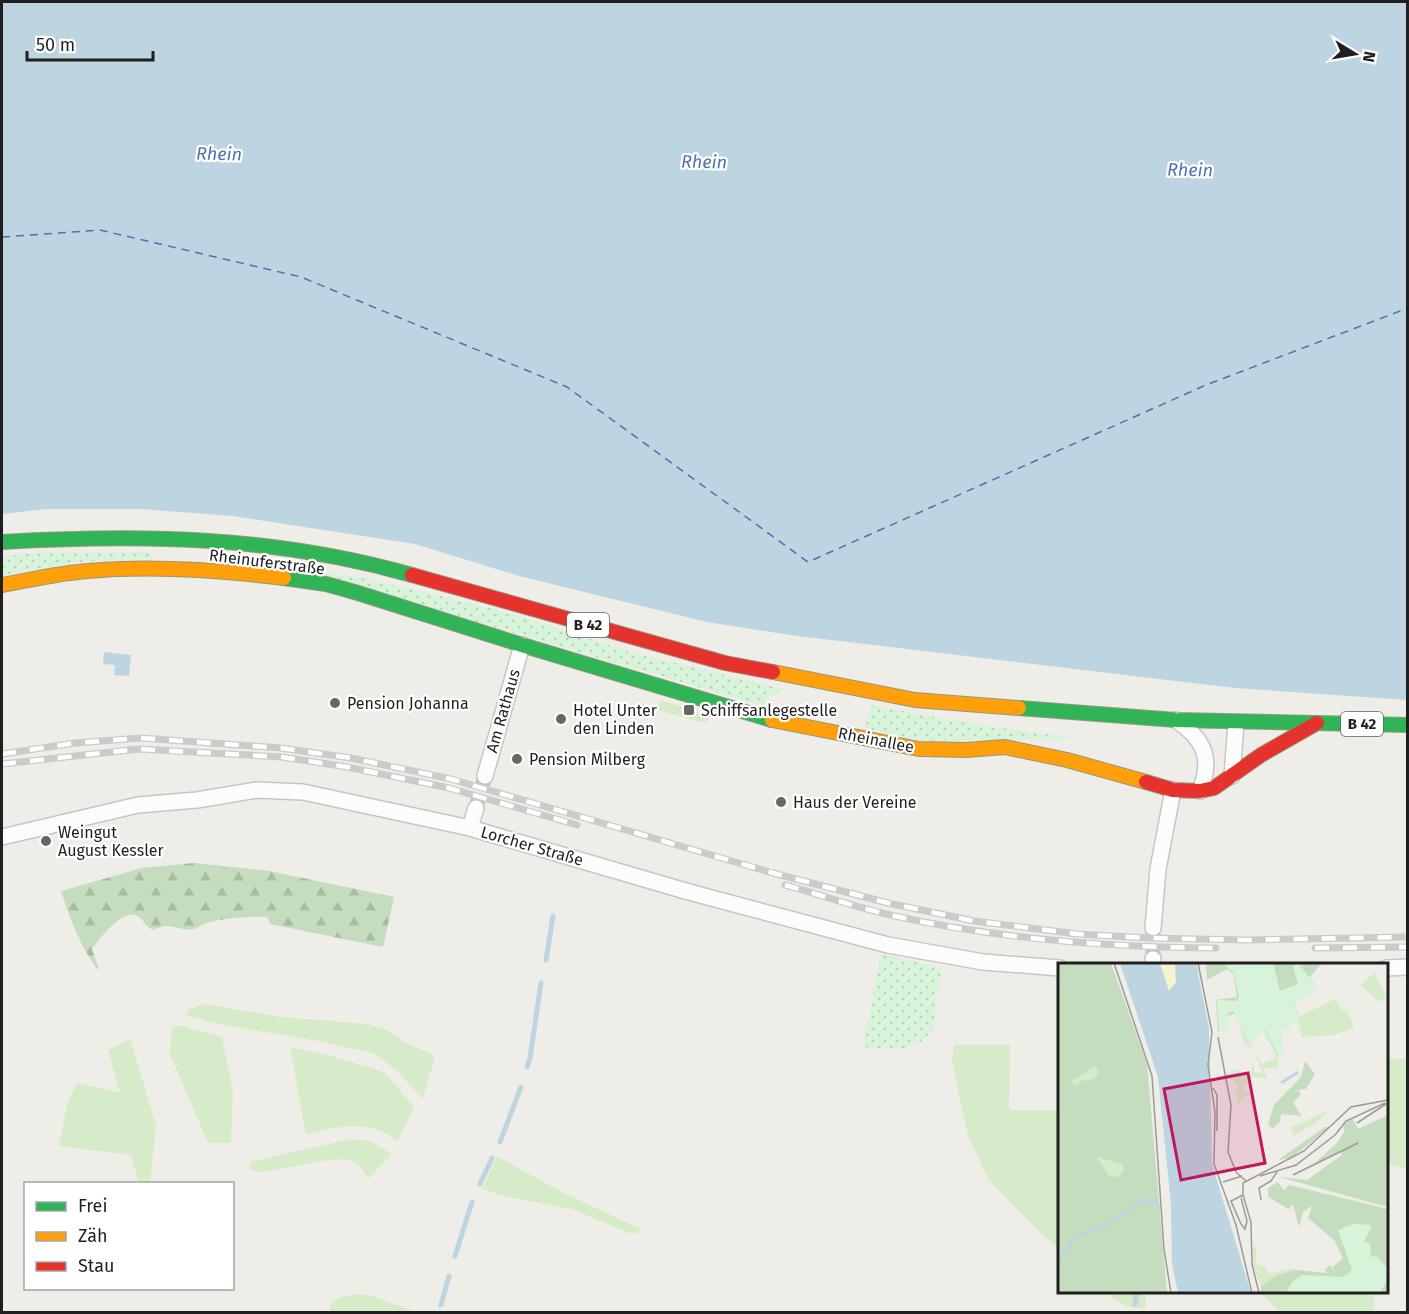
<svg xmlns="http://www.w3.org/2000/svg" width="1409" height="1314" font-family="'Fira Sans',sans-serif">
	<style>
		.grass { fill: #d6ebc7 }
		.forest { fill: url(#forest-firs) }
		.park { fill: url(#park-dots) }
		.water { fill: #bcd5e0 }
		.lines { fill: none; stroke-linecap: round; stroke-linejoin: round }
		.stream { stroke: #bcd5e0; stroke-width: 5 }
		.ferry { stroke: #4c72af; stroke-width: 1.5; stroke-dasharray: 8 6; stroke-linecap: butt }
		.street-tunnel { stroke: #c5c4c0; stroke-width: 15; stroke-dasharray: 15 8; stroke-linecap: butt }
		.street-casing { stroke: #c6c6c4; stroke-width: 18 }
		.fast-casing { stroke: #949880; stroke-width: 16 }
		.slow-casing { stroke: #949880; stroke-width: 16 }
		.jam-casing { stroke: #949880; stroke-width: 16 }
		.street { stroke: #fcfcfc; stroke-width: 15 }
		.fast { stroke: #30b455; stroke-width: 14 }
		.slow { stroke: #ff9f0a; stroke-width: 14 }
		.jam { stroke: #e5322d; stroke-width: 14 }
		.rail-casing { stroke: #cbcbca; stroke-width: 7 }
		.rail { stroke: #fff; stroke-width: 4.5; stroke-dasharray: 14; stroke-linecap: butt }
		.poi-dot { fill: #676765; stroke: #fff; stroke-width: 2 }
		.labels { text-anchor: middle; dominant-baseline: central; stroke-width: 4.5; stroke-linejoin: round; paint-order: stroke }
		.shield { fill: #fff; stroke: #626262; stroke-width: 1.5 }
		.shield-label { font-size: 15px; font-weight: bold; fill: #1f1f1f }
		.street-label { font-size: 16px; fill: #1f1f1f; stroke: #fff }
		.poi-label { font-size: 16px; fill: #1f1f1f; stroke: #fff; text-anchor: start }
		.water-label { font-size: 18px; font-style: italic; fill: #4c72af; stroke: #fff }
		.inset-river { fill: none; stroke: #bcd5e0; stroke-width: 3 }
		.inset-road { fill: none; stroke: #9b9b98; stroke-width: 1.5 }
		.view { fill: #c2185b; fill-opacity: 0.15; stroke: #c2185b; stroke-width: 3 }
		.inset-edge { fill: none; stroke: #1f1f1f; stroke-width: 3 }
	</style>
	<defs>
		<pattern id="forest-firs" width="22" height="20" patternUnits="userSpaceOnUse" patternTransform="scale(1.5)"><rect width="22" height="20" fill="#c5dcbe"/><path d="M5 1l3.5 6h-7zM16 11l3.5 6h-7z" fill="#a9bca3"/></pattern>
		<pattern id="park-dots" width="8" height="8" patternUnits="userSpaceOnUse" patternTransform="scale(1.5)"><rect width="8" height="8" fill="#d7f4da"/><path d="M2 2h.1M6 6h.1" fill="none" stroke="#b8d1bb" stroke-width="1.8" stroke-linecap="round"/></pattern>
	</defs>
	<rect width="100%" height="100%" fill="#eeede8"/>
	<g class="grass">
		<path d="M660 700 711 716 706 722H702L660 711 658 708Z"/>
		<path d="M204 1004 281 1017 367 1024 387 1030 406 1043 435 1056 423 1099 396 1070 373 1053 319 1041 223 1025 187 1016 188 1010Z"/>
		<path d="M182 1026 222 1037 233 1092 231 1143H208L170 1054 172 1027Z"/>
		<path d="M130 1039 156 1125 150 1183H139L131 1155 59 1146 67 1105 77 1083 120 1093 108 1050Z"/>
		<path d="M954 1045H1010L1009 1110H1059V1252L1051 1241 1045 1238 989 1180 968 1136 952 1061Z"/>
		<path d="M290 1047 332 1056 384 1072 414 1107 398 1141C369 1119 338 1126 306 1135Z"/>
		<path d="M1387 1058 1407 1059V1169L1387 1163Z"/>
		<path d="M350 1139 370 1141 392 1154 368 1179C365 1174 362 1168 358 1164 340 1147 263 1181 249 1169L251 1162Z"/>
		<path d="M497 1156 561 1192 639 1228 640 1231 637 1233H629L572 1209 508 1197 482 1189Z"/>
		<path d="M1107 1292H1145L1146 1308C1130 1310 1117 1303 1107 1292Z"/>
		<path d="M1259 1292H1375L1373 1312H1280Z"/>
		<path d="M356 1294 372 1296 417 1312H330V1306C337 1297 345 1296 356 1294Z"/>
	</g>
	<path class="forest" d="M194 863 269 871 394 897 383 947 270 924 268 917C248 917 227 917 207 923 203 924 198 928 194 929 180 932 170 920 153 930 145 927 143 917 135 915 122 910 98 940 92 949L99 969H97C80 945 70 919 61 891L142 868Z"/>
	<g class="park">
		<path d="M49 552H150L151 558 79 562 2 575V556Z"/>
		<path d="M290 567 361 578 433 594 516 615 634 653 783 689 768 698 763 706 490 626 289 570Z"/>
		<path d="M871 705 966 723 1081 739 924 741 865 729Z"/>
		<path d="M881 954 941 968 933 1028C919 1054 889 1049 863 1047Z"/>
	</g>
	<g class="water">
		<path d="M2 2H1407V700L1235 688 790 635 707 622 519 576 415 544 233 516 141 509H48L2 514Z"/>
		<path d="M104 652 131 655 129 676 114 675 115 665 103 664Z"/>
	</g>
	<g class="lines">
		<g class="stream">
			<path d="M546 960 553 916"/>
			<path d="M527 1067 530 1058 541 983"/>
			<path d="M500 1142 521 1087"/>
			<path d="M480 1184 492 1158"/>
			<path d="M455 1256 472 1202"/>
			<path d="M1135 1304 1137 1292"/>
			<path d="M441 1305 449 1276"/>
		</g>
		<path class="ferry" d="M2 237 100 230 301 277 567 387 808 562 1206 385 1408 308"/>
		<g class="street-tunnel">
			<path d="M476 808 485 776"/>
			<path d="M1153 959V928"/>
		</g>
		<g class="street-casing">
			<g id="street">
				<path d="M1176 720C1204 739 1213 758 1200 791"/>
				<path d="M485 776 522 645"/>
				<path d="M1232 776 1236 723"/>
				<path d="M470 828 476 808"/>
				<path d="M2 837 138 805 197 800 257 790 303 792 470 828 689 892 888 945 983 962 1060 968"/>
				<path d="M1153 928 1158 869 1173 790"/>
				<path d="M1153 964V959"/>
				<path d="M1386 968 1408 967"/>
			</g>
		</g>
		<g class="fast-casing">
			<g id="fast">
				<path d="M2 542C144 534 274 536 412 575"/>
				<path d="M284 578 326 584 358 593 522 645 772 720"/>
				<path d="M1019 708 1176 720 1408 725"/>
			</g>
		</g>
		<g class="slow-casing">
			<g id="slow">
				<path d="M2 585C30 580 59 573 88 571 153 565 219 570 284 578"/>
				<path d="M773 672 915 700 1019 708"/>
				<path d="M772 720 919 749 966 750 1005 747 1067 760 1146 782"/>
			</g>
		</g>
		<g class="jam-casing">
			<g id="jam">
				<path d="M412 575 725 663 773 672"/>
				<path d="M1146 782 1173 790 1200 791 1214 788 1261 755 1317 723"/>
			</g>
		</g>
		<use href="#street" class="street"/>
		<use href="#fast" class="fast"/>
		<use href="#slow" class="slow"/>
		<use href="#jam" class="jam"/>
		<g class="rail-casing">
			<g id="rail">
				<path d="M2 754 75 743 141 738 281 748 351 758 451 779 773 873 888 903 974 921 1077 934 1148 938 1245 940 1408 937"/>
				<path d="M2 764 139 749 282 757 347 767 449 788 577 825"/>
				<path d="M785 885C818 894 852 906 886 914 994 939 1106 947 1216 948"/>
				<path d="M1315 948 1408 947"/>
			</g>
		</g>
		<use href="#rail" class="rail"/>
	</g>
	<g class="poi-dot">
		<circle cx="335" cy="703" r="6"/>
		<rect x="683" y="704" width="12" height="12" rx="3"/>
		<circle cx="561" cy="719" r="6"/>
		<circle cx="517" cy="759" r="6"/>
		<circle cx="781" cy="802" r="6"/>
		<circle cx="46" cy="841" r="6"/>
	</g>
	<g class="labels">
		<g class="shield">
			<rect x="567" y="613" width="42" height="24" rx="4.5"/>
			<rect x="1341" y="712" width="42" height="24" rx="4.5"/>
		</g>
		<g class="shield-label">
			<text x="588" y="625">B 42</text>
			<text x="1362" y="724">B 42</text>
		</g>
		<g class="street-label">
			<text transform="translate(267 562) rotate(7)">Rheinuferstraße</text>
			<text transform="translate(503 711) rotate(-74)">Am Rathaus</text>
			<text transform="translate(876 740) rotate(11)">Rheinallee</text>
			<text transform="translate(532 846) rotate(16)">Lorcher Straße</text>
		</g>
		<g class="poi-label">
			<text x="347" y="703">Pension Johanna</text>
			<text x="573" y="710">Hotel Unter<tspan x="573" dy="18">den Linden</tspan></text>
			<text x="701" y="710">Schiffsanlegestelle</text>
			<text x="529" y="759">Pension Milberg</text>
			<text x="793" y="802">Haus der Vereine</text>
			<text x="58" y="832">Weingut<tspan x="58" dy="18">August Kessler</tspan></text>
		</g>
		<g class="water-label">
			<text transform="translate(219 154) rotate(1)">Rhein</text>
			<text transform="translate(704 162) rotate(1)">Rhein</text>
			<text transform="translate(1190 170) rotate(1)">Rhein</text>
		</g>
	</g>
	<g transform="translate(1058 963)">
		<rect width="330" height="330" fill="#eeede8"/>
		<path d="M316 9 328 33 321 39 303 22ZM277 36 285 48 289 46 296 65 276 72 244 74 240 54ZM181 61 182 64 188 77 196 87 204 101 220 94 219 105H206V110H210L207 115 193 114 184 128 193 129 178 143 181 134 176 132 181 122 168 111 181 106 182 113 193 112 194 98 197 110 204 109 196 87 187 82ZM37 103 41 108 36 116 22 118 20 123 12 119ZM272 147 256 161 236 173 233 164ZM38 194 64 201 66 208 59 214 51 213ZM194 284H198V301L208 304 211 311 234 305 249 310 236 307 203 324 195 301Z" fill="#d6ebc7"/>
		<path d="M0 0H53L89 101 109 330H0ZM37 103 41 108 36 116 22 118 20 123 13 119ZM39 194 64 201 66 208 59 214 51 213ZM148 0H264L252 14 259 24 242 21 228 43 237 42 241 57 223 67 225 94 219 93 205 66 193 81 190 79 177 51 169 53 171 66 160 69 158 37 179 34 176 12 169 6 149 17ZM247 98 257 111 248 126 240 127 243 131 235 140 244 153 223 151 222 159 215 165 210 162 216 142 243 114ZM330 152V244L221 214 249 217 284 192 282 188 256 201 280 179 287 167 284 163 294 155 300 166ZM267 164H272L233 195 220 197ZM220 219 226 227 231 222 330 246V330H202L203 324 218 313 237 307 270 310 267 307 272 302 279 312 275 304 285 295 276 277 250 255 254 243 245 249 241 264 235 241 231 246 210 234V225Z" fill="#c5dcbe" fill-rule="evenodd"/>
		<path d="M102 0H117L118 19 111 28Z" fill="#f7f3cc"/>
		<path d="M165 0H215L222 28 240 21 235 4 240 0 260 25 236 42 241 57 223 67 225 94 220 93 206 66 192 81 175 48 170 50 171 66 161 69 159 37 179 38 181 33 176 10ZM295 261 314 262 306 279 312 280 313 294 318 293 329 304 328 320 322 330H228L234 319 244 312 285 314 294 307 280 267Z" fill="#d7f4da"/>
		<path d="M62 0H102L111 28 118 19 117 0H138L151 65 154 201 193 330H120L114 301 113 241 100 114Z" fill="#bcd5e0"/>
		<path class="inset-river" d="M88 0 96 48 115 106 149 158 141 176 137 207 168 314 177 330M223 120 240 109M18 274 52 260 84 237 99 238 101 245M0 298 17 275"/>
		<path class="inset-road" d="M56 0 94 113 106 286 113 330M140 0 154 69 150 102 157 149 156 201 178 262 194 330M160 74 173 142 170 189 178 209 188 218M155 125 159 132V168M299 160 328 141M235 212 300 180M202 213 238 202 277 172 288 158 327 140M165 219 184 213M185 232 193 259 194 301 201 330M183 235 189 258 187 266 183 261M203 237 201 225 213 218 219 209M183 261 173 238 185 232V220L246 188 293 144 330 137"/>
		<path class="view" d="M190 110 207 200 123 217 106 126Z"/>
		<rect width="330" height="330" class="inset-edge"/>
	</g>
	<rect width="1409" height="1314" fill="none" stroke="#1f1f1f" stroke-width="6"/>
	<rect x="24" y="1182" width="210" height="108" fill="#ffffff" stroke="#a5a5a5" stroke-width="1.5"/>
	<rect x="36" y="1202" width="30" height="9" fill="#30b455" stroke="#a5a5a5" stroke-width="1.5"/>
	<text x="78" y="1212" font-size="18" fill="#1f1f1f">Frei</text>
	<rect x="36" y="1232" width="30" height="9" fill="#ff9f0a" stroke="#a5a5a5" stroke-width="1.5"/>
	<text x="78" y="1242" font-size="18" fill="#1f1f1f">Zäh</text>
	<rect x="36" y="1262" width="30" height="9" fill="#e5322d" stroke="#a5a5a5" stroke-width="1.5"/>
	<text x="78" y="1272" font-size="18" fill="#1f1f1f">Stau</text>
	<g transform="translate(1355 54) rotate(101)" stroke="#ffffff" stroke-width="4.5" paint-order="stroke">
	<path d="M0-4.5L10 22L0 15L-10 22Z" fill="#1f1f1f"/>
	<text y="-9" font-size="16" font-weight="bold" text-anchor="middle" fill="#1f1f1f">N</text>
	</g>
	<path d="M27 51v9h126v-9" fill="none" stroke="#1f1f1f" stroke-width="3"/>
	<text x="36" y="51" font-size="18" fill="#1f1f1f" stroke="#ffffff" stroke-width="4.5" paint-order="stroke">50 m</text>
</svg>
